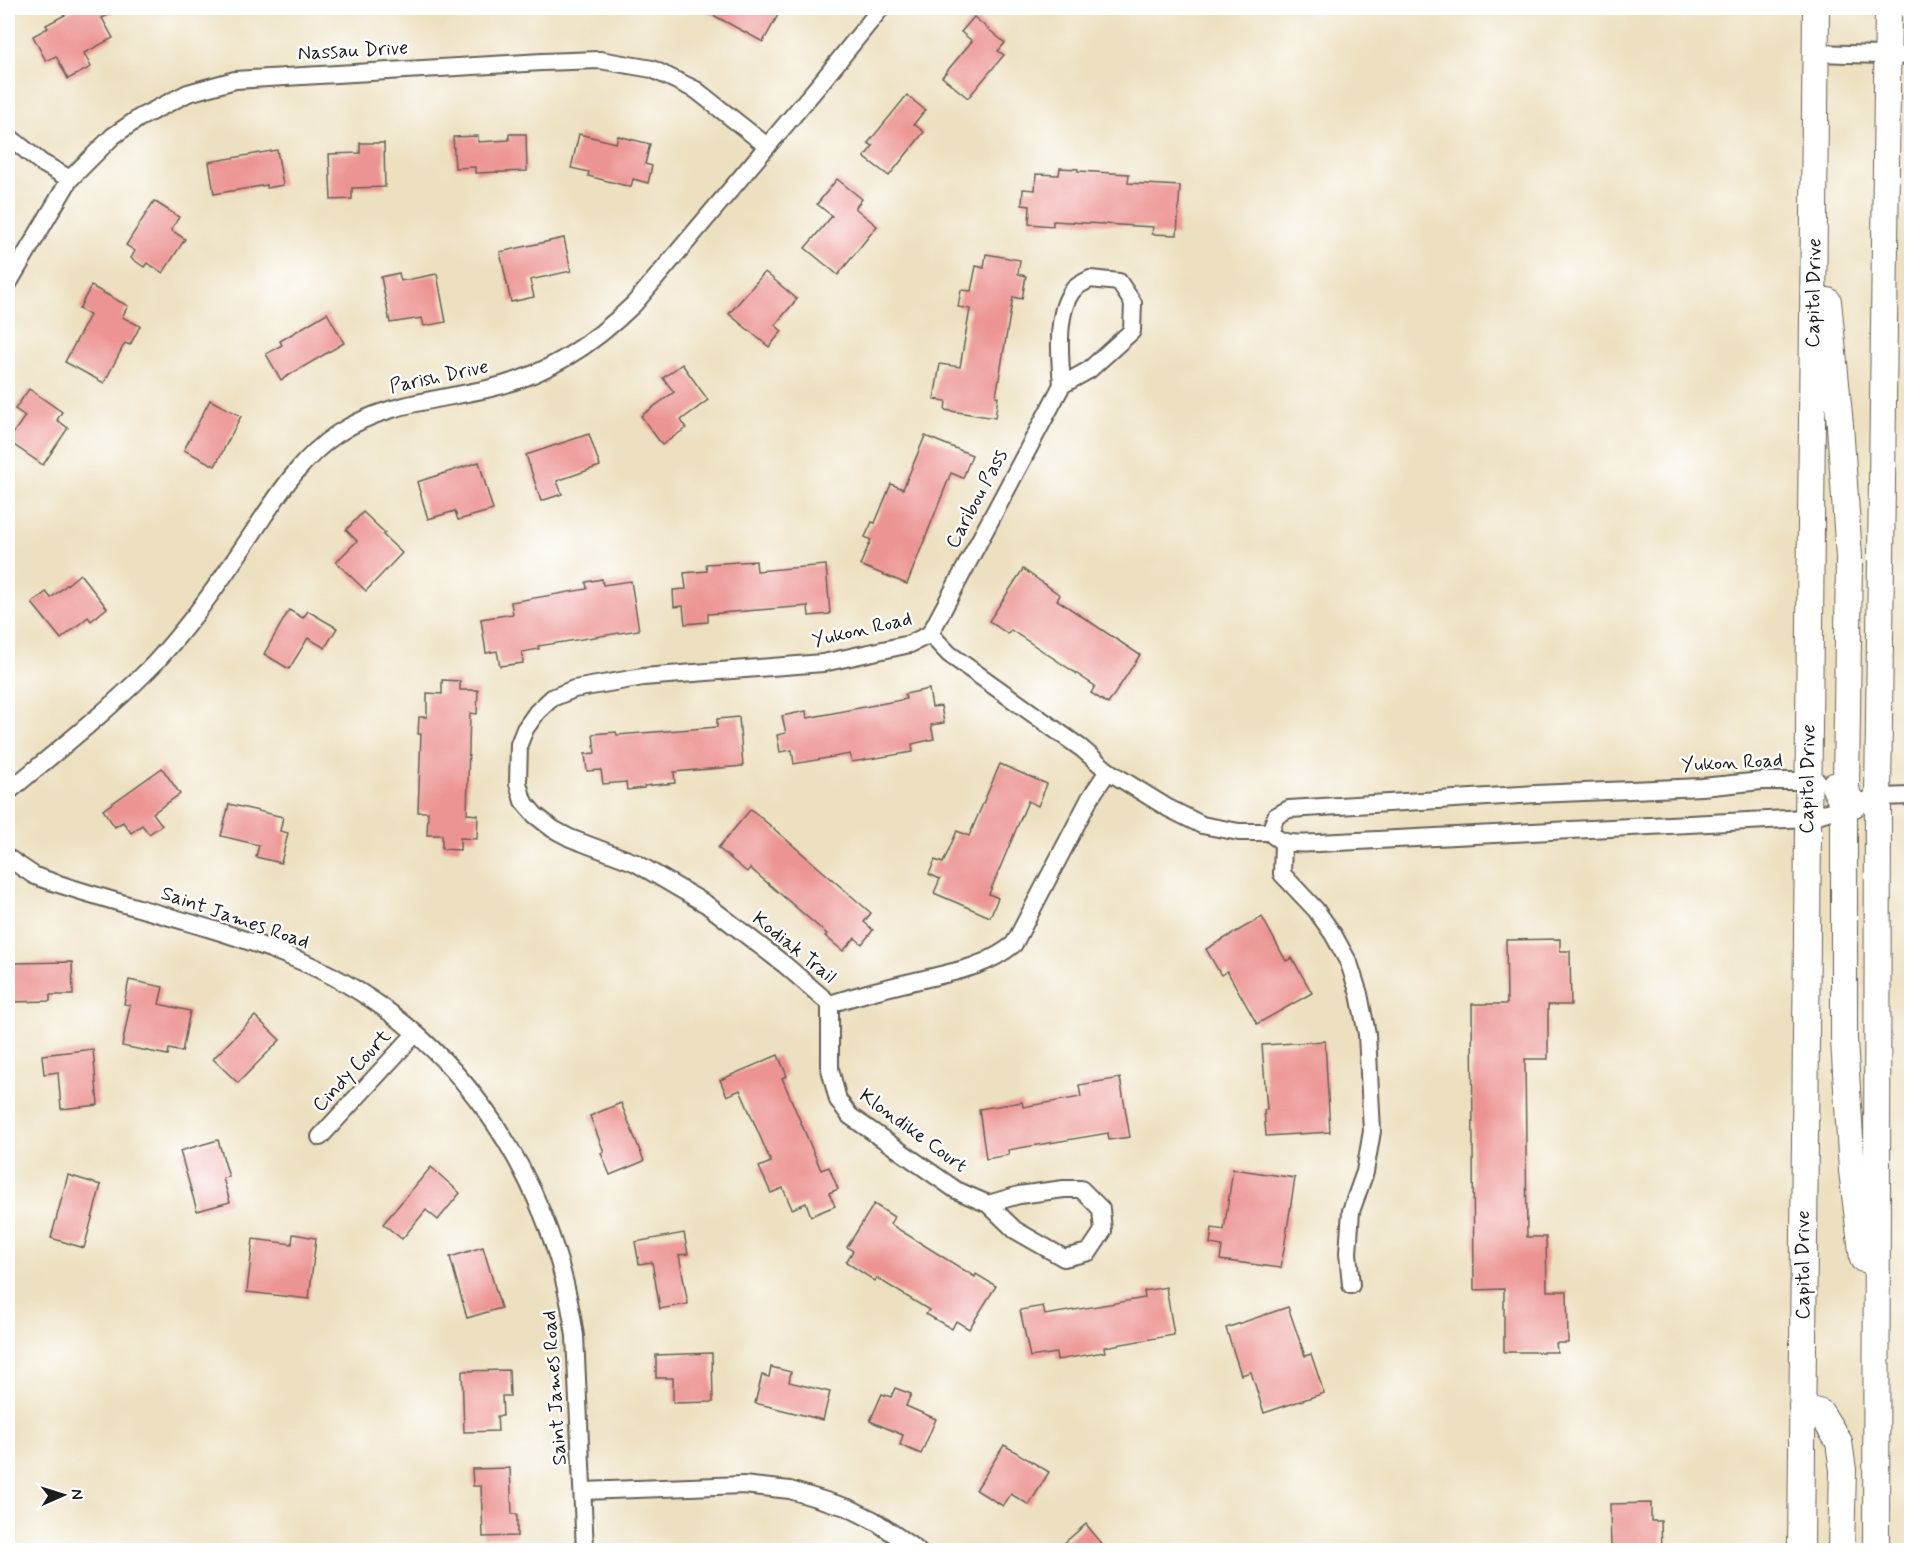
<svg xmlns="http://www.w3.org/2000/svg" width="1919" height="1558" font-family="Mynerve,sans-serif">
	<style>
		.building { fill: #ec9493 }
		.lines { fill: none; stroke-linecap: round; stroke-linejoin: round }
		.street-casing { stroke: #656155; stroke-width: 20 }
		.primary-casing { stroke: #656155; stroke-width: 28 }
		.street { stroke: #fff; stroke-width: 16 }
		.primary { stroke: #fff; stroke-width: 26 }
		.labels { text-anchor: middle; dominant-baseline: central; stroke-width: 5; stroke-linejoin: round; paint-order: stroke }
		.street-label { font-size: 20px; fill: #1c1c1c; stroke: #fff }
	</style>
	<rect width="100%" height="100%" fill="#fff"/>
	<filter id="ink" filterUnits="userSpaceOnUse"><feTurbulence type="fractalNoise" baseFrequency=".0167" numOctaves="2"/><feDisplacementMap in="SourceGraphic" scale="12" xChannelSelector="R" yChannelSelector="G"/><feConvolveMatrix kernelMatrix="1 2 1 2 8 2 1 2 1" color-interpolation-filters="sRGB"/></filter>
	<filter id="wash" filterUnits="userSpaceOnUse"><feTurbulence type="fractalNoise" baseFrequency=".008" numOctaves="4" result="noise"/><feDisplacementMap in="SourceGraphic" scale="24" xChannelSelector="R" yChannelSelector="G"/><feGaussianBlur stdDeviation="1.35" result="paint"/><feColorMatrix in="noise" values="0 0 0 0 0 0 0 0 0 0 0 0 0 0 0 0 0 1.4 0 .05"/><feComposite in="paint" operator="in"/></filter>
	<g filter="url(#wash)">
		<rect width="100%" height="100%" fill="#ede0c0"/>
		<g id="blocks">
			<g class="building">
				<path d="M78 8H121L102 18 113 38 84 53 91 67 68 79 56 56 46 61 33 36 48 28 46 25Z"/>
				<path d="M700 8H769L779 13 763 42Z"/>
				<path d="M974 17 1005 43 998 51 1004 55 968 98 942 77 972 41 961 32Z"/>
				<path d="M907 95 925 110 914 124 924 132 889 176 864 157 873 146 868 143Z"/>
				<path d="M509 134H526L527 171 475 173V167L455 168 453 137 478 136V142L509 140Z"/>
				<path d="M579 134 616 143 618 136 650 144 645 164 652 166 648 183 633 179 631 187 588 176 589 172 571 168Z"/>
				<path d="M360 143H384L385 187 352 188V199L331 200 329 154 360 153Z"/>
				<path d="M277 150 283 185 267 188V185L214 194 209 162Z"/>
				<path d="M1060 168 1078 169V171L1129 174 1128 183 1180 186 1177 235 1152 234 1153 227 1053 221V226L1029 224 1030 206 1022 205 1023 189 1035 190 1036 174 1059 175Z"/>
				<path d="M837 179 862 199 855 208 877 226 838 275 805 248 832 216 817 204Z"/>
				<path d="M154 201 179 217 171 230 185 239 163 273 147 263 144 267 131 258 135 251 126 245Z"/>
				<path d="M564 238 571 271 530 280 534 297 511 302 500 252Z"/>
				<path d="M986 254 1020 260 1018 274 1026 276 1022 299 1013 297 996 396 998 397 995 418 945 410 946 401 934 399 940 364 960 367 970 309 958 307 961 290 971 291 976 266 984 268Z"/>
				<path d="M765 272 797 299 775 325 782 331 769 347 729 314Z"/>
				<path d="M399 273 401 281 437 274 446 322 424 326 422 318 390 323 381 277Z"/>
				<path d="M91 286 128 306 122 317 140 326 130 345 125 343 104 383 65 362 90 315 79 309Z"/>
				<path d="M327 313 344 343 281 380 266 354 282 345 280 341Z"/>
				<path d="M682 364 708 400 681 420 686 428 662 445 641 416 674 392 663 378Z"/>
				<path d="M29 389 62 412 57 420 68 428 43 465 8 441 25 416 15 409Z"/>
				<path d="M210 400 241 416 215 466 184 450Z"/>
				<path d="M589 434 600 466 557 481 562 494 541 501 526 455Z"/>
				<path d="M925 436 972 455 963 478 951 473 907 584 860 565 871 540 865 537 872 522 875 523 891 484 903 489Z"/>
				<path d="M479 462 493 510 458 520 455 511 428 519 417 482Z"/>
				<path d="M363 512 385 533 383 535 402 553 366 591 336 562 357 541 346 530Z"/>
				<path d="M756 561 757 571 826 565 830 614 809 616 808 606 708 614V622L685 624 683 606 674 607 673 590 686 589 684 573 707 571 706 564Z"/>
				<path d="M1023 569 1060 595 1057 600 1140 655 1108 704 1091 693 1095 686 1011 630 1008 634 989 621Z"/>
				<path d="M80 574 107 608 91 621 88 617 61 639 32 603 46 592 51 598Z"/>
				<path d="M602 579 603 585 631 581 639 630 538 646 539 649 522 652 523 663 500 666 497 651 486 653 481 619 513 614 511 602 587 589 586 582Z"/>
				<path d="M289 610 303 618 308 611 337 628 325 648 308 638 289 669 264 654Z"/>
				<path d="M442 680 460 681V690H478L477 714 470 713 467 814 478 815 477 839 460 838V850L442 849V835H427L428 812H418L421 734H418L419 717H427V693L442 694Z"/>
				<path d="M929 689 932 707 941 706 944 723 931 725 934 739 912 744 913 752 852 762 850 754 794 764 792 750 780 752 777 735 786 733 782 716 806 711 807 718 906 699 905 694Z"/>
				<path d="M739 717 743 766 674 772 675 783 644 786V788L627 790 626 782 603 784 601 770 587 771 585 754 595 753 593 734 616 732 617 735 717 727V719Z"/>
				<path d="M1000 764 1047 784 1038 806 1028 801 989 894 998 898 990 917 934 893 940 879 929 874 935 860 943 863 957 831 969 836Z"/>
				<path d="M162 768 180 794 153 813 162 825 149 834 142 825 131 833 123 822 115 827 103 810Z"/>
				<path d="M229 804 283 817 280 831 288 833 281 863 256 857 259 845 221 836Z"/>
				<path d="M751 809 871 913 864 922 873 930 862 944 855 938 843 951 825 936 827 934 750 868 747 872 718 848Z"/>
				<path d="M1262 917 1286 961 1292 958 1312 993 1257 1024 1227 971 1221 975 1206 949Z"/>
				<path d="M1560 939V951H1570L1571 1005H1548V1059H1525L1527 1237H1546L1547 1291H1567L1568 1343H1556L1557 1352H1504V1289L1474 1290 1472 1004H1507L1506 940Z"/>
				<path d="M72 962 73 995H50V1001L12 1002 11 963Z"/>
				<path d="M129 980 163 987 159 1004 190 1011 182 1052 169 1049 168 1055 122 1046 130 1005 124 1004Z"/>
				<path d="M255 1016 280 1040 238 1083 213 1059Z"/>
				<path d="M1325 1041 1330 1132 1266 1136 1264 1110H1267L1262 1045Z"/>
				<path d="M93 1049 98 1105 61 1109 58 1072 44 1074 42 1055Z"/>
				<path d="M778 1055 787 1076 782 1078 821 1170 829 1167 838 1189 829 1193 835 1206 811 1216 806 1203 792 1209 783 1188 771 1193 759 1167 771 1162 740 1090 727 1096 720 1080Z"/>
				<path d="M1120 1078 1130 1137 1109 1140 1108 1133 1008 1150 1009 1155 986 1159 979 1109 1022 1102 1023 1107 1081 1097 1079 1085Z"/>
				<path d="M621 1103 644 1161 610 1175 601 1153 604 1152 590 1116Z"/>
				<path d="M218 1140 229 1177 223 1178 230 1202 197 1211 180 1151Z"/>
				<path d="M431 1167 460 1193 438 1220 426 1210 402 1239 383 1224Z"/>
				<path d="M1233 1169 1295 1178 1281 1268 1220 1260 1222 1246 1210 1244 1212 1228 1224 1230Z"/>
				<path d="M68 1175 101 1185 84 1248 51 1238Z"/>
				<path d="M874 1204 894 1217 890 1224 975 1277 976 1274 996 1286 969 1329 956 1321 952 1329 926 1314 929 1310 877 1278 875 1281 846 1262 853 1251 847 1247Z"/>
				<path d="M684 1233 688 1254 679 1255 688 1304 660 1309 652 1262 639 1264 635 1242Z"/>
				<path d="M293 1234 316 1238 309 1299 247 1292 253 1239 292 1244Z"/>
				<path d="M483 1247 501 1308 467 1318 450 1257Z"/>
				<path d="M1166 1287 1174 1335 1104 1347 1105 1352 1057 1360 1056 1353 1030 1357 1020 1310 1043 1306 1045 1315 1145 1298 1144 1291Z"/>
				<path d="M1288 1307 1305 1356 1311 1354 1324 1393 1264 1413 1251 1372 1241 1375 1226 1328Z"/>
				<path d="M712 1353 713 1402 673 1403V1378H656V1355Z"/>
				<path d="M771 1367 791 1372 789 1382 830 1392 823 1420 755 1403 762 1375 769 1377Z"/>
				<path d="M509 1370 510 1396H502L503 1416H497L498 1431 464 1432 462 1371Z"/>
				<path d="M895 1388 911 1394 906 1406 936 1419 921 1454 900 1445 903 1435 870 1421 882 1394 891 1397Z"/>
				<path d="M1004 1445 1049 1472 1029 1505 1011 1494 1003 1506 976 1490Z"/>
				<path d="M510 1468 512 1514H517V1536L483 1537 481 1486H473L472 1469Z"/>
				<path d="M1651 1503V1521H1661L1662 1551H1611L1610 1504Z"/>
				<path d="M1086 1524 1108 1551H1055Z"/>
			</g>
		</g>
	</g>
	<g filter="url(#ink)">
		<use href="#blocks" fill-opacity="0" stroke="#656155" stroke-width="1.5"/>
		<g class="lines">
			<g class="street-casing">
				<g id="street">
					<path d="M1816 53 1912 56"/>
					<path d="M8 136 42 163 70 179"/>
					<path d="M1090 279 1119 282 1133 303 1132 331 1089 370 1062 385C1060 358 1055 310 1074 289 1078 285 1085 282 1090 279Z"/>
					<path d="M8 284 70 179 113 136 139 118 188 93 235 80 542 62 600 60 652 69 696 90 767 146"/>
					<path d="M930 634 949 654 1081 748 1108 771 1168 808 1202 825 1239 832H1270"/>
					<path d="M930 634 1062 385"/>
					<path d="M8 792C54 753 102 716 145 673 163 656 179 635 195 615 218 585 239 554 260 522 282 489 303 457 337 434 384 403 434 401 487 389 546 376 592 345 634 304L819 85 881 8"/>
					<path d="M1270 832C1282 847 1301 843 1319 843L1807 818 1878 797 1912 796"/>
					<path d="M1270 832 1276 816 1289 809 1536 794 1702 787 1762 781H1817"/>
					<path d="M1283 843 1282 874 1316 910 1333 934 1349 963 1359 994 1367 1034 1372 1131 1365 1172 1351 1211 1348 1253 1351 1285"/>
					<path d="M8 858 35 876C119 906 208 923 291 957 449 1020 552 1170 575 1336L585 1550"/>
					<path d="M830 1004 785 965 706 904 636 863 570 838 553 829 535 815 523 801 518 783 519 744 525 729 537 712 552 698 574 689 643 677 823 663 910 644 930 634"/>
					<path d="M830 1004C861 994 892 986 924 979 958 971 987 966 1014 944L1090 798 1108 771"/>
					<path d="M830 1004V1069L838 1100 850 1116 956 1190 988 1204"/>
					<path d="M320 1137 415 1034"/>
					<path d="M1064 1189H1081L1101 1209 1103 1231 1089 1252 1064 1258 1015 1230 988 1204 1019 1195Z"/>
					<path d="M583 1491 743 1485 790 1490 849 1508 875 1521 917 1550"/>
				</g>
			</g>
			<g class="primary-casing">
				<g id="primary">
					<path d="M1828 301 1840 425 1849 557 1846 787 1848 797 1854 804"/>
					<path d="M1834 786 1844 807V1040L1852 1171 1863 1259"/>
					<path d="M1802 1407 1821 1413 1839 1442 1843 1470 1841 1550"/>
					<path d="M1801 1550 1816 8"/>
					<path d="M1876 1550 1878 797 1888 8"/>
				</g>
			</g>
			<use href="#street" class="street"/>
			<use href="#primary" class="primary"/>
		</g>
	</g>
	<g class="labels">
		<g class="street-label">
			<text transform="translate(353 51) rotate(-3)">Nassau Drive</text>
			<text transform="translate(1814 293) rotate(-89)">Capitol Drive</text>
			<text transform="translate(439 377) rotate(-12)">Parish Drive</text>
			<text transform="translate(977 499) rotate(-62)">Caribou Pass</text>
			<text transform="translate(862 630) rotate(-13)">Yukon Road</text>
			<text transform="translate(1732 763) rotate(-3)">Yukon Road</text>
			<text transform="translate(1808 779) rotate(-89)">Capitol Drive</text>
			<text transform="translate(235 918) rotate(19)">Saint James Road</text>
			<text transform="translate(794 948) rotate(39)">Kodiak Trail</text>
			<text transform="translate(352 1071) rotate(-47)">Cindy Court</text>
			<text transform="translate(913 1131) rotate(36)">Klondike Court</text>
			<text transform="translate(1803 1265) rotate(-90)">Capitol Drive</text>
			<text transform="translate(555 1388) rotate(-94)">Saint James Road</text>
		</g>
	</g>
	<rect width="1919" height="1558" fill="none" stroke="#fff" stroke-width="30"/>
	<g transform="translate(63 1495) rotate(87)" stroke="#ffffff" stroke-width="4.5" paint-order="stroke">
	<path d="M0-4.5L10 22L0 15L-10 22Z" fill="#1c1c1c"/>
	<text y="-9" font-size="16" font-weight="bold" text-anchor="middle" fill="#1c1c1c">N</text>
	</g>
</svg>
